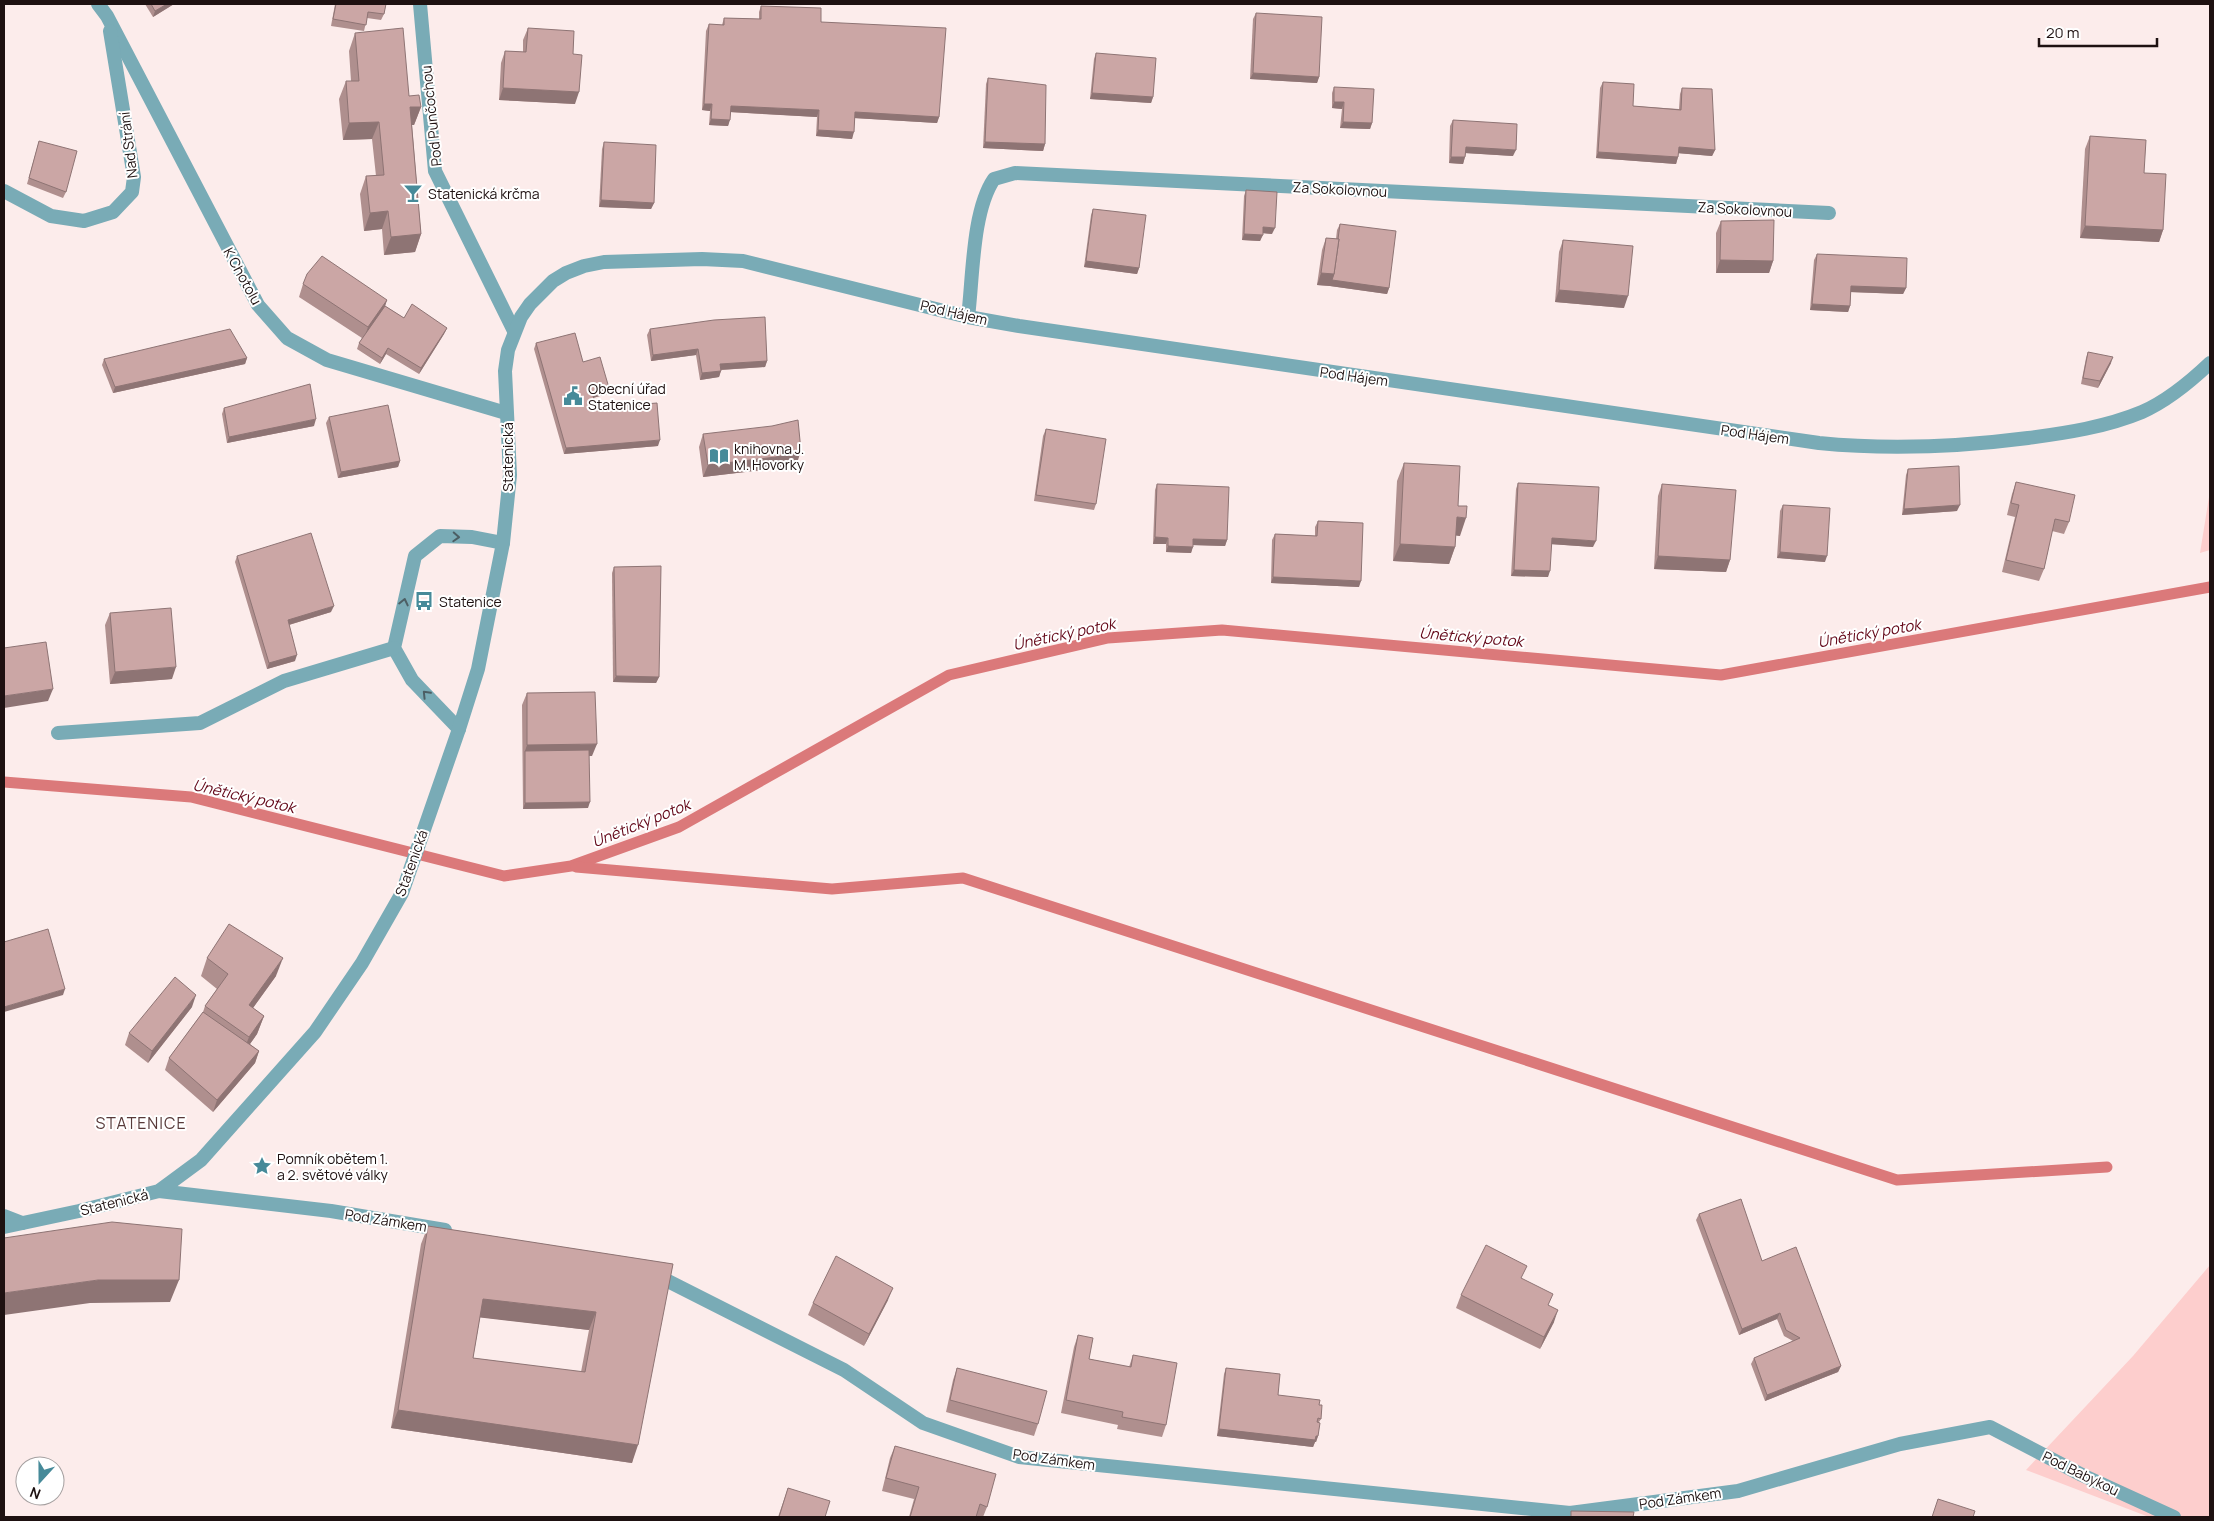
<svg xmlns="http://www.w3.org/2000/svg" width="2214" height="1521" font-family="Manrope,sans-serif">
	<style>
		.green { fill: #fdcecd }
		.lines { fill: none; stroke-linecap: round; stroke-linejoin: round }
		.stream { stroke: #db797a; stroke-width: 11 }
		.service { stroke: #79abb6; stroke-width: 14 }
		.minor { stroke: #79abb6; stroke-width: 14 }
		.tertiary { stroke: #79abb6; stroke-width: 14 }
		.wall { fill: #af8f8e; fill-rule: evenodd }
		.shaded-wall { fill: #8e7474 }
		.building { fill: #cba6a5; stroke: #8e7474; fill-rule: evenodd }
		.oneway { stroke: #4c5e64 }
		.labels { text-anchor: middle; dominant-baseline: central; stroke-width: 4; stroke-linejoin: round; paint-order: stroke }
		.street-label { font-size: 14px; fill: #1e1111; stroke: #fff }
		.poi-label { font-size: 14px; fill: #1e1111; stroke: #fff; text-anchor: start }
		.water-label { font-size: 15px; font-style: italic; fill: #630617; stroke: #fff }
		.quarter-label { font-size: 16px; letter-spacing: 1px; fill: #583939; stroke: #fff }
	</style>
	<rect width="100%" height="100%" fill="#fceceb"/>
	<g class="green">
		<path d="M2210 491V550L2200 553Z"/>
		<path d="M2210 1265V1517H2149L2026 1470 2133 1356Z"/>
	</g>
	<g class="lines">
		<g class="stream">
			<path d="M4 782 191 797 504 876 571 866 679 827 949 675 1108 638 1222 630 1721 675 2210 587"/>
			<path d="M576 867 832 889 963 878 1897 1180 2107 1167"/>
		</g>
		<g class="service">
			<path d="M459 729 412 680 394 648 415 556 440 536 472 537 503 543"/>
			<path d="M58 733 200 723 284 681 394 648"/>
		</g>
		<g class="minor">
			<path d="M98 4 107 16 258 305 287 338 327 360 506 413"/>
			<path d="M420 4 435 171 514 331"/>
			<path d="M4 191 51 216 84 221 113 212 132 192 134 177 110 31"/>
			<path d="M968 317C973 278 972 211 994 179L1015 173 1829 213"/>
			<path d="M159 1191 331 1211 445 1230"/>
			<path d="M4 1216 22 1223"/>
			<path d="M654 1274 844 1370 923 1423 1019 1457 1570 1513 1738 1491 1900 1444 1990 1427 2082 1475 2174 1517"/>
		</g>
		<path class="tertiary" d="M4 1227 79 1211 159 1191 201 1160 315 1032 362 963 402 893 459 729 478 669 503 543 510 475 505 371 508 350 521 317 530 304 553 281 566 273 584 266 604 262 702 259 743 261 968 317 1019 326 1819 443C1889 450 1958 447 2028 438 2066 433 2106 427 2142 412 2167 401 2190 382 2210 363"/>
	</g>
	<g class="wall">
		<path d="M145 4H174L153 17Z"/>
		<path d="M335 4H386L384 14 381 20 367 18 364 31 331 26Z"/>
		<path d="M761 6 821 22 939 117 937 123 855 118 852 139 816 136 817 117 731 112 728 126 709 125 710 111 702 110 706 31 709 24 722 25 724 18 759 19V12Z"/>
		<path d="M1256 13 1319 77 1317 83 1250 79 1253 19Z"/>
		<path d="M528 28 573 54 575 104 499 100 501 63 505 51 523 52V40Z"/>
		<path d="M355 33 409 96 421 107 414 125H412L421 234 415 252 384 255 382 229 364 231 360 194 366 176H376L372 139 343 140 339 99 346 81H351L349 51Z"/>
		<path d="M1096 53 1153 97 1151 103 1090 99 1094 59Z"/>
		<path d="M988 78 1045 144 1043 151 983 148 986 84Z"/>
		<path d="M1603 82 1633 106 1679 109 1680 94 1682 88 1715 150 1712 156 1678 153V157L1676 164 1596 158 1600 88Z"/>
		<path d="M1334 87 1372 123 1370 129 1340 128 1342 109 1332 108V93Z"/>
		<path d="M1453 120 1513 156 1466 153 1463 164 1449 163 1450 126Z"/>
		<path d="M2090 136 2144 173 2163 230 2159 242 2080 238 2085 149Z"/>
		<path d="M39 141 66 192 63 198 27 184Z"/>
		<path d="M604 142 654 203 651 209 599 207 602 149Z"/>
		<path d="M1246 190 1272 234 1263 233 1260 241 1242 240 1244 196Z"/>
		<path d="M1093 209 1139 268 1137 274 1084 267 1091 215Z"/>
		<path d="M1721 221 1773 261 1769 273H1716V233Z"/>
		<path d="M1340 224 1389 288 1387 294 1330 286 1317 285 1322 250 1326 238 1336 239 1337 230Z"/>
		<path d="M1563 240 1624 308 1555 302 1559 252Z"/>
		<path d="M1817 254 1906 288 1903 294 1851 292 1850 306 1848 312 1810 310 1814 260Z"/>
		<path d="M303 284 387 300 385 306 404 318 447 328 444 334 419 374 386 354 380 364 357 349 359 343 362 338 299 297Z"/>
		<path d="M650 329 767 361 765 367 721 370 719 377 700 380 696 355 651 361 647 335Z"/>
		<path d="M536 343 583 362 609 388 607 394 593 398 597 408 658 446 564 454 534 349Z"/>
		<path d="M2088 352 2111 363 2098 388 2081 384 2086 358Z"/>
		<path d="M247 358 245 364 113 393 102 365 104 359Z"/>
		<path d="M224 408 314 426 227 443 222 414Z"/>
		<path d="M329 417 400 461 398 467 338 478 326 423Z"/>
		<path d="M1046 429 1096 504 1094 510 1034 501 1043 436Z"/>
		<path d="M703 434 797 463 771 469 703 477 699 447Z"/>
		<path d="M1404 463 1458 506 1460 536 1456 535 1455 547 1449 564 1393 561 1397 481Z"/>
		<path d="M1908 469 1957 511 1902 515 1906 475Z"/>
		<path d="M2016 482 2069 522 2064 534 2052 531 2044 569 2039 581 2002 572 2015 517 2007 515 2012 494Z"/>
		<path d="M1518 483 1593 547 1551 544 1548 577 1511 576 1516 489Z"/>
		<path d="M1157 484 1227 540 1225 546 1193 545 1191 553 1166 552V544H1153L1155 490Z"/>
		<path d="M1662 484 1730 560 1726 572 1654 569 1658 496Z"/>
		<path d="M1783 505 1825 562 1777 558 1780 511Z"/>
		<path d="M1318 521 1359 587 1271 583 1272 540 1275 534 1315 536V527Z"/>
		<path d="M237 556 331 612 289 625 295 661 267 669 235 562Z"/>
		<path d="M614 567 659 677 656 683 613 682 612 573Z"/>
		<path d="M110 613 172 679 110 684 105 625Z"/>
		<path d="M527 693 592 756H589L588 808 523 809 522 705Z"/>
		<path d="M207 958 276 976 253 1008 264 1016 257 1034 250 1044 259 1051 255 1063 213 1112 165 1070 169 1058 203 1012 205 1006 217 989 201 976Z"/>
		<path d="M192 1007 148 1063 125 1045 129 1033Z"/>
		<path d="M1699 1214 1762 1261 1841 1366 1838 1372 1765 1401 1751 1364 1754 1358 1793 1341 1784 1336 1777 1319 1739 1335 1696 1220Z"/>
		<path d="M428 1226 673 1264 632 1463 391 1428 421 1244ZM480 1317 589 1330 581 1372 473 1358Z"/>
		<path d="M1522 1279 1549 1306 1554 1322 1540 1349 1456 1308 1461 1295Z"/>
		<path d="M888 1300 864 1346 808 1315 813 1303Z"/>
		<path d="M1078 1335 1089 1359 1129 1367 1133 1355 1166 1425 1162 1437 1117 1429 1118 1425 1061 1413 1074 1347Z"/>
		<path d="M957 1368 1038 1424 1034 1436 946 1412 953 1380Z"/>
		<path d="M1226 1368 1321 1419 1319 1422 1318 1436 1316 1442H1315L1313 1447 1217 1436 1224 1374Z"/>
		<path d="M895 1446 987 1507 983 1517H909L914 1499 882 1491 890 1458Z"/>
		<path d="M788 1488 825 1517H778Z"/>
	</g>
	<g class="shaded-wall">
		<path d="M167 4H174L153 17 155 11Z"/>
		<path d="M1253 73 1319 77 1317 83 1250 79Z"/>
		<path d="M503 88 579 92 575 104 499 100Z"/>
		<path d="M1092 93 1153 97 1151 103 1090 99Z"/>
		<path d="M1334 102H1344L1342 109 1332 108Z"/>
		<path d="M704 104H712L710 111 702 110Z"/>
		<path d="M731 106 819 110 817 117 729 112Z"/>
		<path d="M410 107H421L414 125H404Z"/>
		<path d="M855 112 939 117 937 123 853 118Z"/>
		<path d="M711 119 730 120 728 126 709 125Z"/>
		<path d="M379 122 372 139 343 140 349 123Z"/>
		<path d="M1343 122 1372 123 1370 129 1340 128Z"/>
		<path d="M818 130 854 132 852 139 816 136Z"/>
		<path d="M985 142 1045 144 1043 151 983 148Z"/>
		<path d="M1466 147 1516 150 1513 156 1464 153Z"/>
		<path d="M1679 147 1715 150 1712 156 1676 153Z"/>
		<path d="M1598 152 1678 157 1676 164 1596 158Z"/>
		<path d="M1451 157H1465L1463 164 1449 163Z"/>
		<path d="M601 200 654 203 651 209 599 207Z"/>
		<path d="M388 211 382 229 364 231 370 213Z"/>
		<path d="M2085 226 2163 230 2159 242 2080 238Z"/>
		<path d="M1263 227 1275 228 1272 234 1261 233Z"/>
		<path d="M421 234 415 252 384 255 391 237Z"/>
		<path d="M1244 234 1263 235 1260 241 1242 240Z"/>
		<path d="M1720 260 1773 261 1769 273H1716Z"/>
		<path d="M1086 261 1139 268 1137 274 1084 267Z"/>
		<path d="M1321 273 1334 274 1389 288 1387 294 1330 286 1317 285Z"/>
		<path d="M1851 286 1906 288 1903 294 1849 292Z"/>
		<path d="M1559 290 1628 296 1624 308 1555 302Z"/>
		<path d="M387 300 383 312 364 339 368 327Z"/>
		<path d="M1812 304 1850 306 1848 312 1810 310Z"/>
		<path d="M447 328 444 334 419 374 421 368Z"/>
		<path d="M388 348 386 354 380 364 382 358Z"/>
		<path d="M698 349 696 355 651 361 653 355Z"/>
		<path d="M2113 357 2111 363 2098 388 2100 381Z"/>
		<path d="M247 358 245 364 113 393 115 387Z"/>
		<path d="M767 361 765 367 718 370 720 364Z"/>
		<path d="M721 371 719 377 700 380 702 373Z"/>
		<path d="M609 388 607 394 589 399 592 393Z"/>
		<path d="M316 419 314 426 227 443 229 437Z"/>
		<path d="M660 440 658 446 564 454 566 448Z"/>
		<path d="M801 451 797 463 771 469 703 477 708 465Z"/>
		<path d="M400 461 398 467 338 478 341 472Z"/>
		<path d="M1960 505 1957 511 1902 515 1904 509Z"/>
		<path d="M1457 517 1466 518 1460 536 1451 535Z"/>
		<path d="M1155 537 1168 538 1166 544H1153Z"/>
		<path d="M1552 538 1596 541 1593 547 1549 544Z"/>
		<path d="M1193 539 1227 540 1225 546 1191 545Z"/>
		<path d="M1400 544 1455 547 1449 564 1393 561Z"/>
		<path d="M1168 546 1193 547 1191 553 1166 552Z"/>
		<path d="M1780 552 1827 556 1825 562 1777 558Z"/>
		<path d="M1658 556 1730 560 1726 572 1654 569Z"/>
		<path d="M1514 570 1550 571 1548 577 1511 576Z"/>
		<path d="M1273 577 1361 581 1359 587 1271 583Z"/>
		<path d="M334 606 331 612 285 626 288 620Z"/>
		<path d="M297 655 295 661 267 669 269 663Z"/>
		<path d="M176 667 172 679 110 684 115 672Z"/>
		<path d="M616 676 659 677 656 683 613 682Z"/>
		<path d="M53 689 48 701 4 708V696Z"/>
		<path d="M597 744 592 756 525 757V751L523 757 527 745Z"/>
		<path d="M590 802 588 808 523 809 525 803Z"/>
		<path d="M283 958 276 976 242 1023 249 1005Z"/>
		<path d="M65 989 63 995 4 1012V1007Z"/>
		<path d="M196 995 192 1007 148 1063 152 1051Z"/>
		<path d="M264 1016 257 1034 242 1055 249 1037Z"/>
		<path d="M259 1051 255 1063 213 1112 217 1100Z"/>
		<path d="M98 1280H179L170 1302 90 1303 4 1315V1293Z"/>
		<path d="M893 1288 888 1300 864 1346 869 1334Z"/>
		<path d="M483 1299 596 1312 589 1330 476 1317Z"/>
		<path d="M1558 1310 1554 1322 1540 1349 1544 1337Z"/>
		<path d="M1780 1313 1777 1319 1739 1335 1742 1329Z"/>
		<path d="M1841 1366 1838 1372 1765 1401 1767 1395Z"/>
		<path d="M398 1410 638 1445 632 1463 391 1428Z"/>
		<path d="M1219 1429 1318 1436 1316 1442H1315L1313 1447 1217 1436Z"/>
	</g>
	<g class="building">
		<path d="M151 4H167L155 11Z"/>
		<path d="M336 4H386L384 14 368 12 366 25 333 19Z"/>
		<path d="M761 6 821 8V22L946 28 939 117 855 112 854 132 818 130 819 110 731 106 730 120 711 119 712 104H704L709 24 724 25V18L761 19Z"/>
		<path d="M1256 13 1322 17 1319 77 1253 73Z"/>
		<path d="M403 28 409 96 419 95 421 107H410L421 234 391 237 388 211 370 213 366 176 384 175 379 122 349 123 346 81H359L355 33Z"/>
		<path d="M528 28 574 31 573 54 582 55 579 92 503 88 505 51 526 52Z"/>
		<path d="M1096 53 1156 58 1153 97 1092 93Z"/>
		<path d="M988 78 1046 85 1045 144 985 142Z"/>
		<path d="M1603 82 1634 84 1633 106 1681 110 1682 88 1712 89 1715 150 1679 147 1678 157 1598 152Z"/>
		<path d="M1334 87 1374 89 1372 123 1343 122 1344 102H1334Z"/>
		<path d="M1453 120 1517 124 1516 150 1466 147 1465 157H1451Z"/>
		<path d="M2090 136 2146 140 2144 173 2166 174 2163 230 2085 226Z"/>
		<path d="M39 141 77 151 66 192 29 178Z"/>
		<path d="M604 142 656 145 654 203 601 200Z"/>
		<path d="M1246 190 1277 192 1275 228 1263 227V235L1244 234Z"/>
		<path d="M1093 209 1146 215 1139 268 1086 261Z"/>
		<path d="M1774 220 1773 261 1720 260 1721 221Z"/>
		<path d="M1340 224 1396 231 1389 288 1332 280 1334 274 1339 239H1338Z"/>
		<path d="M1326 238 1339 239 1334 274 1321 273Z"/>
		<path d="M1563 240 1633 246 1628 296 1559 290Z"/>
		<path d="M1817 254 1907 258 1906 288 1851 286 1850 306 1812 304Z"/>
		<path d="M322 256 387 300 368 327 303 284 307 274Z"/>
		<path d="M412 304 447 328 421 368 388 348 382 358 359 343 385 306 404 318Z"/>
		<path d="M765 317 767 361 720 364 721 371 702 373 698 349 653 355 650 329 714 320Z"/>
		<path d="M230 329 247 358 115 387 104 359Z"/>
		<path d="M575 333 583 362 600 357 609 388 592 393 597 408 657 403 660 440 566 448 536 343Z"/>
		<path d="M2088 352 2113 357 2100 381 2083 378Z"/>
		<path d="M310 384 316 419 229 437 224 408Z"/>
		<path d="M388 405 400 461 341 472 329 417Z"/>
		<path d="M798 420 801 451 776 457 708 465 703 434 772 426Z"/>
		<path d="M1046 429 1106 439 1096 504 1036 495Z"/>
		<path d="M1404 463 1460 466 1458 506H1467L1466 518 1457 517 1455 547 1400 544Z"/>
		<path d="M1959 466 1960 505 1904 509 1908 469Z"/>
		<path d="M2016 482 2075 495 2069 522 2055 519 2044 569 2006 560 2019 505 2011 503Z"/>
		<path d="M1518 483 1599 487 1596 541 1552 538 1550 571 1514 570Z"/>
		<path d="M1157 484 1229 487 1227 540 1193 539V547L1168 546V538L1155 537Z"/>
		<path d="M1662 484 1736 490 1730 560 1658 556Z"/>
		<path d="M1783 505 1830 508 1827 556 1780 552Z"/>
		<path d="M1318 521 1363 523 1361 581 1273 577 1275 534 1317 536Z"/>
		<path d="M311 533 334 606 288 620 297 655 269 663 237 556Z"/>
		<path d="M661 566 659 677 616 676 614 567Z"/>
		<path d="M171 608 176 667 115 672 110 613Z"/>
		<path d="M46 642 53 689 4 696V648Z"/>
		<path d="M595 692 597 744 527 745V693Z"/>
		<path d="M589 750 590 802 525 803V751Z"/>
		<path d="M229 924 283 958 249 1005 264 1016 249 1037 205 1006 228 974 207 958Z"/>
		<path d="M48 929 65 989 4 1007V942Z"/>
		<path d="M175 977 196 995 152 1051 129 1033Z"/>
		<path d="M203 1012 259 1051 217 1100 169 1058Z"/>
		<path d="M1741 1199 1762 1261 1796 1247 1841 1366 1767 1395 1754 1358 1800 1338 1786 1330 1780 1313 1742 1329 1699 1214Z"/>
		<path d="M112 1222 182 1229 179 1280H98L4 1293V1238Z"/>
		<path d="M428 1226 673 1264 638 1445 398 1410ZM483 1299 596 1312 585 1372 473 1358Z"/>
		<path d="M1486 1245 1527 1266 1521 1278 1553 1294 1548 1305 1558 1310 1544 1337 1461 1295Z"/>
		<path d="M836 1256 893 1288 869 1334 813 1303Z"/>
		<path d="M1078 1335 1093 1338 1089 1359 1131 1367 1133 1355 1177 1363 1166 1425 1122 1417 1123 1412 1066 1400Z"/>
		<path d="M957 1368 1047 1391 1038 1424 950 1400Z"/>
		<path d="M1226 1368 1280 1374 1278 1395 1320 1400 1319 1405H1322L1321 1419 1318 1418 1317 1422 1320 1423 1318 1436H1316L1315 1440 1219 1429Z"/>
		<path d="M895 1446 996 1474 987 1507 980 1504 976 1517H910L919 1487 886 1478Z"/>
		<path d="M788 1488 830 1501 825 1517H779Z"/>
		<path d="M1938 1499 1975 1511 1973 1517H1932Z"/>
		<path d="M1571 1511 1634 1512 1633 1517H1571Z"/>
	</g>
	<defs><path id="oneway-chevron" d="M-2-3.5L2.5 0L-2 3.5" fill="none" stroke-width="1.6" stroke-linecap="round" stroke-linejoin="round" transform="scale(1.25)"/></defs>
	<g class="oneway">
		<use href="#oneway-chevron" transform="translate(456 537) rotate(3)"/>
		<use href="#oneway-chevron" transform="translate(404 602) rotate(-77)"/>
		<use href="#oneway-chevron" transform="translate(426 694) rotate(-134)"/>
	</g>
	<defs>
		<g id="bar-bare" transform="scale(1.5)"><path d="M-6-5H6L.8 .8V4.5H3.5V6h-7V4.5H-.8V.8Z" fill="#468a99" stroke="#fff" stroke-width="2.5" paint-order="stroke"/></g>
		<g id="civic-bare" transform="scale(1.5)"><path d="M-.6-6.5H3V-4.5H.6V-3L4-1V1h2V6H-6V1h2V-1L-.6-3ZM-1.2 2.5V6h2.4V2.5Z" fill="#468a99" stroke="#fff" stroke-width="2.5" paint-order="stroke"/></g>
		<g id="library-bare" transform="scale(1.5)"><path d="M-6-4Q-3-5.5-.7-3.5V5Q-3 3-6 4ZM6-4Q3-5.5 .7-3.5V5Q3 3 6 4Z" fill="#468a99" stroke="#fff" stroke-width="2.5" paint-order="stroke"/></g>
		<g id="bus-bare" transform="scale(1.5)"><path d="M-5-6H5V4H4V6H2V4H-2V6H-4V4H-5ZM-3.5-4V0h7V-4ZM-3.5 1.2v1.5H-2V1.2ZM2 1.2v1.5H3.5V1.2Z" fill="#468a99" stroke="#fff" stroke-width="2.5" paint-order="stroke"/></g>
		<g id="sight-bare" transform="scale(1.5)"><path d="M0-6L1.8-2.2L6-1.7L2.9 1.2L3.7 5.4L0 3.3L-3.7 5.4L-2.9 1.2L-6-1.7L-1.8-2.2Z" fill="#468a99" stroke="#fff" stroke-width="2.5" paint-order="stroke"/></g>
	</defs>
	<g fill-rule="evenodd">
		<use href="#bar-bare" x="413" y="193"/>
		<use href="#civic-bare" x="573" y="396"/>
		<use href="#library-bare" x="719" y="456"/>
		<use href="#bus-bare" x="424" y="601"/>
		<use href="#sight-bare" x="262" y="1166"/>
	</g>
	<g class="labels">
		<g class="street-label">
			<text transform="translate(431 116) rotate(-96)">Pod Punčochou</text>
			<text transform="translate(128 145) rotate(-97)">Nad Strání</text>
			<text transform="translate(1340 189) rotate(3)">Za Sokolovnou</text>
			<text transform="translate(1745 209) rotate(3)">Za Sokolovnou</text>
			<text transform="translate(243 276) rotate(61)">K Chotolu</text>
			<text transform="translate(954 312) rotate(13)">Pod Hájem</text>
			<text transform="translate(1354 376) rotate(8)">Pod Hájem</text>
			<text transform="translate(1755 434) rotate(8)">Pod Hájem</text>
			<text transform="translate(507 457) rotate(-90)">Statenická</text>
			<text transform="translate(411 863) rotate(-70)">Statenická</text>
			<text transform="translate(114 1202) rotate(-14)">Statenická</text>
			<text transform="translate(386 1220) rotate(9)">Pod Zámkem</text>
			<text transform="translate(1054 1459) rotate(8)">Pod Zámkem</text>
			<text transform="translate(2081 1473) rotate(26)">Pod Babykou</text>
			<text transform="translate(1680 1498) rotate(-8)">Pod Zámkem</text>
		</g>
		<g class="poi-label">
			<text x="428" y="193">Statenická krčma</text>
			<text x="588" y="388">Obecní úřad<tspan x="588" dy="16">Statenice</tspan></text>
			<text x="734" y="448">knihovna J.<tspan x="734" dy="16">M. Hovorky</tspan></text>
			<text x="439" y="601">Statenice</text>
			<text x="277" y="1158">Pomník obětem 1.<tspan x="277" dy="16">a 2. světové války</tspan></text>
		</g>
		<g class="water-label">
			<text transform="translate(1869 633) rotate(-10)">Únětický potok</text>
			<text transform="translate(1064 634) rotate(-12)">Únětický potok</text>
			<text transform="translate(1471 637) rotate(5)">Únětický potok</text>
			<text transform="translate(244 796) rotate(13)">Únětický potok</text>
			<text transform="translate(641 823) rotate(-22)">Únětický potok</text>
		</g>
		<g class="quarter-label">
			<text x="141" y="1123">STATENICE</text>
		</g>
	</g>
	<rect width="2214" height="1521" fill="none" stroke="#1e1111" stroke-width="10"/>
	<g transform="translate(40 1481) rotate(201)"><circle r="24" fill="#ffffff" stroke="#a5a0a0"/>
	<path d="M0-4L9 19L0 12L-9 19Z" fill="#468a99"/>
	<text y="-8" font-size="14" font-weight="bold" text-anchor="middle" fill="#1e1111">N</text>
	</g>
	<path d="M2039 38v8h118v-8" fill="none" stroke="#1e1111" stroke-width="2.5"/>
	<text x="2046" y="38" font-size="15" fill="#1e1111" stroke="#ffffff" stroke-width="4" paint-order="stroke">20 m</text>
</svg>
